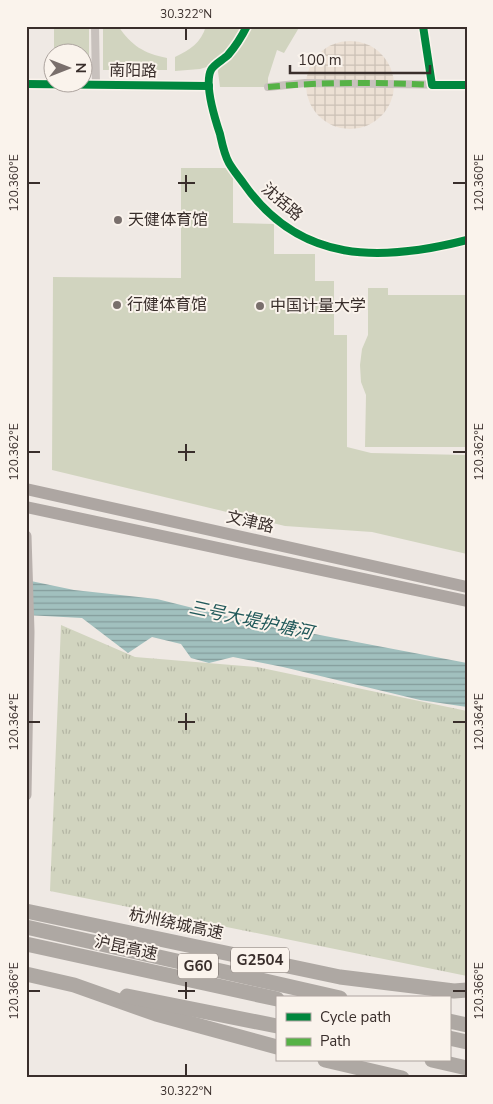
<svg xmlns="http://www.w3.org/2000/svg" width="493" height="1104" font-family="'Nunito Sans','Noto Sans SC',sans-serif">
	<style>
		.green { fill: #d1d4bf }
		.park { fill: url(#park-tufts) }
		.plaza { fill: url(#plaza-grid) }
		.water { fill: url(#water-rules) }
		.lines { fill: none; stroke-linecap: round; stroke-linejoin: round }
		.street { stroke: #c8c1bd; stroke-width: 8 }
		.secondary { stroke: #b9b1ad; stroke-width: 11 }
		.primary { stroke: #ada6a2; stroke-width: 12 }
		.highway { stroke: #aea8a3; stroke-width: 15 }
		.quiet { stroke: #56b246; stroke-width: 6; stroke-dasharray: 12 6; stroke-linecap: butt }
		.cycleway-casing { stroke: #faf3ec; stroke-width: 11 }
		.cycleway { stroke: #00873e; stroke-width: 8 }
		.ticks { fill: none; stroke: #392e2b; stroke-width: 2 }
		.poi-dot { fill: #796f6c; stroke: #faf3ec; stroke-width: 2 }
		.labels { text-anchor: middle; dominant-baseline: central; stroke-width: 4; stroke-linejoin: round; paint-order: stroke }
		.shield { fill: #faf3ec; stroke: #736965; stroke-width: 1 }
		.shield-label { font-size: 15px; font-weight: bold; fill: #392e2b }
		.street-label { font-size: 16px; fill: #392e2b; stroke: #faf3ec }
		.poi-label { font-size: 16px; fill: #392e2b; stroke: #faf3ec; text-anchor: start }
		.water-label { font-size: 18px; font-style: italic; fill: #21595a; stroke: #faf3ec }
		.neatline { fill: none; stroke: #392e2b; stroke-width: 2 }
		.ticks-label { font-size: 12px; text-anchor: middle; fill: #392e2b }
	</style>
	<defs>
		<pattern id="park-tufts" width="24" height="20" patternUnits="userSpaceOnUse" patternTransform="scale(1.25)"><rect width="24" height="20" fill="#d1d4bf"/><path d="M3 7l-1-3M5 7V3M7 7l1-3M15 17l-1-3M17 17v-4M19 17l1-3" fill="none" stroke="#b4b6a4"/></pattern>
		<pattern id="plaza-grid" width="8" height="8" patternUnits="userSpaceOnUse" patternTransform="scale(1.25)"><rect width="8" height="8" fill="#ece0d4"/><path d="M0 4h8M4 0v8" fill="none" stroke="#cbc0b6"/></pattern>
		<pattern id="water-rules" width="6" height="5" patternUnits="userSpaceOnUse" patternTransform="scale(1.25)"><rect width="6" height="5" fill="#a1c0be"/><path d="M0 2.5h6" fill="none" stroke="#849c9b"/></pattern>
	</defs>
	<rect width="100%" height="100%" fill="#efe9e4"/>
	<g class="green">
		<path d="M54 26H89V69H83L82 52H54Z"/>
		<path d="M103 26H118C132 46 143 53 167 58V70H103Z"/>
		<path d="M206 26 216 27 300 26 284 53 277 50 268 78V87H220L217 64 200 69 175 71V57C190 50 201 43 206 26Z"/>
		<path d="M181 168H233V223L274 224V254H315V281H334V335H347V447L371 453 467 455V554L372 532 285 526 52 470 53 277 181 278Z"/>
		<path d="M368 288H388V295H467V447H365L366 395 361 382 360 365 362 349 368 335Z"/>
	</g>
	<path class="park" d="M61 625 135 657 257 667 467 711V976L50 891Z"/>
	<circle class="plaza" cx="350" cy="85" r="44"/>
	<path class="water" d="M26 580 74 590 157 599 241 620 467 663V707L420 700 283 667 233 657 209 663 191 658 181 644 152 637 128 653 82 618 26 615Z"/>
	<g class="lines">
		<g class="street">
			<path d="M95 26 96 85"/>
			<path d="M247 26C242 36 235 47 228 55 223 60 214 64 211 70 204 84 215 119 220 134 222 143 224 154 229 163 233 170 239 177 244 184 300 264 381 262 467 240"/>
			<path d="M423 26 432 85"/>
			<path d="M26 84 209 86"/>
			<path d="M268 87 305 83 467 85"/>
		</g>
		<path class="secondary" d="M26 536 29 632 26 795"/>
		<g class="primary">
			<path d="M26 489 467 587"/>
			<path d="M26 507 467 601"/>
		</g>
		<g class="highway">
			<path d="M26 911 340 977 454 991 467 990"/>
			<path d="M26 927 340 998"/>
			<path d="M26 944 277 999"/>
			<path d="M26 974 74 985 156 1014 277 1047"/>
			<path d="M127 996 277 1026"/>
			<path d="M449 1021 467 1025"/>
			<path d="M449 1038 467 1042"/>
			<path d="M325 1060 402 1078"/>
			<path d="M432 1060 467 1068"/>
		</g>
		<path class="quiet" d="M268 87C322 82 377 82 432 85"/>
		<g class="cycleway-casing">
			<g id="cycleway">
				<path d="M247 26C242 36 235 47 228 55 223 60 214 64 211 70 204 84 215 119 220 134 222 143 224 154 229 163 233 170 239 177 244 184 300 264 381 262 467 240"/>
				<path d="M423 26 432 85H467"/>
				<path d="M26 84 209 86"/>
			</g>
		</g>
		<use href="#cycleway" class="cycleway"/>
	</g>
	<path class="ticks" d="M186 28V40M186 175V192M28 183H40M178 183H195M453 183H466M186 444V461M28 452H40M178 452H195M453 452H466M186 713V730M28 722H40M178 722H195M453 722H466M186 982V999M28 991H40M178 991H195M453 991H466M186 1064V1076"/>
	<g class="poi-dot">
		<circle cx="118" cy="220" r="5"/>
		<circle cx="117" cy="305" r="5"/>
		<circle cx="260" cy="306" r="5"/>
	</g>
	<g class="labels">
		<g class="shield">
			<rect x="231" y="947.5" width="58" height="25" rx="4"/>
			<rect x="178" y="953.5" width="40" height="25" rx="4"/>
		</g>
		<g class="shield-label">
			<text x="260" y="960">G2504</text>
			<text x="198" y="966">G60</text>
		</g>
		<g class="street-label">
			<text transform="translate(133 71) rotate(1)">南阳路</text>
			<text transform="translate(282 202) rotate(41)">沈括路</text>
			<text transform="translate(250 522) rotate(13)">文津路</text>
			<text transform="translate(176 924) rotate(12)">杭州绕城高速</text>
			<text transform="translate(126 948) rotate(12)">沪昆高速</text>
		</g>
		<g class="poi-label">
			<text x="128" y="220">天健体育馆</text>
			<text x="127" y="305">行健体育馆</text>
			<text x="270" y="306">中国计量大学</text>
		</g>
		<g class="water-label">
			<text transform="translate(251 620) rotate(12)">三号大堤护塘河</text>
		</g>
	</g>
	<rect width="493" height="1104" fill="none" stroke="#faf3ec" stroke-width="55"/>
	<rect x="276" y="996" width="175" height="65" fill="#faf3ec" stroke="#ada49f"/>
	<rect x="286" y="1013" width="25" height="8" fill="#00873e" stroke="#ada49f"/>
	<text x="320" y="1022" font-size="15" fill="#392e2b">Cycle path</text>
	<rect x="286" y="1038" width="25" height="8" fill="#56b246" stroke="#ada49f"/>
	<text x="320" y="1046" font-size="15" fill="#392e2b">Path</text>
	<g transform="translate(68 68) rotate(90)"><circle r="24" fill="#faf3ec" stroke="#ada49f"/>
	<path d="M0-4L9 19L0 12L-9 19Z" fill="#796f6c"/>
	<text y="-8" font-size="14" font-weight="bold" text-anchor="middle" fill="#392e2b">N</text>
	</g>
	<path d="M290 65v8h140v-8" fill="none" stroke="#392e2b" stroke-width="2.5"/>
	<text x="298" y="65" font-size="15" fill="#392e2b" stroke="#faf3ec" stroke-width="4" paint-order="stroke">100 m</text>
	<rect x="28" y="28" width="438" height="1048" class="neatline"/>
	<g class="ticks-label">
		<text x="186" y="18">30.322°N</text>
		<text transform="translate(479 183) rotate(-90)" y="4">120.360°E</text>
		<text transform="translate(14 183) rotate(-90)" y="4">120.360°E</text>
		<text transform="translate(479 452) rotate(-90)" y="4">120.362°E</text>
		<text transform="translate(14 452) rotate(-90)" y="4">120.362°E</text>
		<text transform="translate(14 722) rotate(-90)" y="4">120.364°E</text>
		<text transform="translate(479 722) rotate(-90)" y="4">120.364°E</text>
		<text transform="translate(479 991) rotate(-90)" y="4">120.366°E</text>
		<text transform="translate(14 991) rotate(-90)" y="4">120.366°E</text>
		<text x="186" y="1095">30.322°N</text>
	</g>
</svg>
